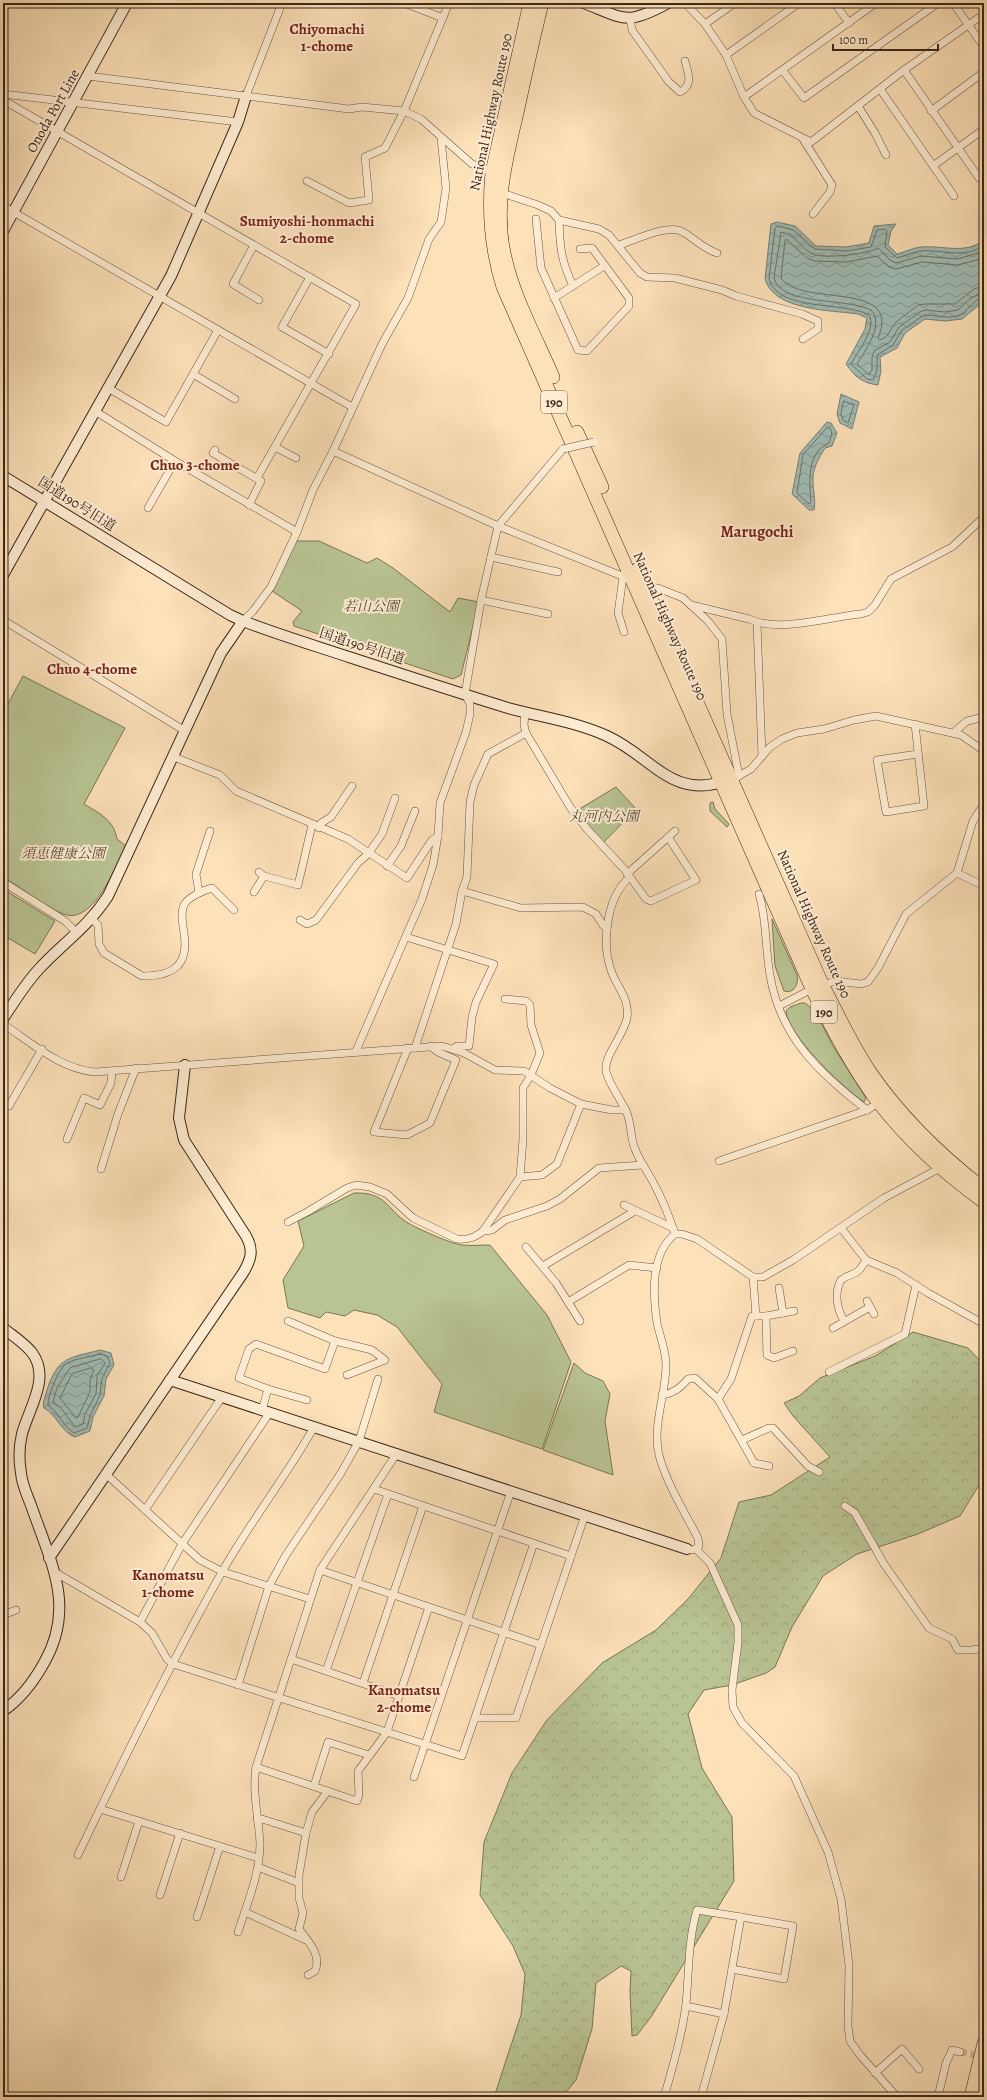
<svg xmlns="http://www.w3.org/2000/svg" width="987" height="2100" font-family="Alegreya,'Noto Serif JP',serif">
	<style>
		.green { fill: #b9c494; stroke: #7a7658 }
		.forest { fill: url(#forest-crowns); stroke: #7a7658 }
		.water { fill: url(#water-waves); stroke: #788077 }
		.lines { fill: none; stroke-linecap: round; stroke-linejoin: round }
		.shore { stroke: #6e7268; stroke-width: 1 }
		.street-tunnel { stroke: #d6bc99; stroke-width: 7; stroke-dasharray: 7 3.5; stroke-linecap: butt }
		.street-casing { stroke: #6c5642; stroke-width: 8 }
		.secondary-casing { stroke: #3b271b; stroke-width: 12 }
		.highway-casing { stroke: #3b271b; stroke-width: 14 }
		.street { stroke: #feecd2; stroke-width: 7 }
		.secondary { stroke: #feecd2; stroke-width: 10 }
		.highway { stroke: #fde1b9; stroke-width: 13 }
		.street-bridge-casing { stroke: #6c5642; stroke-width: 8; stroke-linecap: butt }
		.street-bridge { stroke: #feecd2; stroke-width: 7 }
		.labels { text-anchor: middle; dominant-baseline: central; stroke-width: 4; stroke-linejoin: round; paint-order: stroke }
		.shield { fill: #feecd2; stroke: #766252; stroke-width: 1 }
		.shield-label { font-size: 13px; font-weight: bold; fill: #3b271b }
		.street-label { font-size: 14px; fill: #3b271b; stroke: #feecd2 }
		.park-label { font-size: 14px; font-style: italic; fill: #5a4e39; stroke: #feecd2 }
		.neighbourhood-label { font-size: 15px; font-weight: bold; fill: #7a1f14; stroke: #feecd2 }
		.quarter-label { font-size: 16px; font-weight: bold; fill: #7a1f14; stroke: #feecd2 }
	</style>
	<defs>
		<pattern id="forest-crowns" width="20" height="18" patternUnits="userSpaceOnUse"><rect width="20" height="18" fill="#b9c494"/><path d="M2 6a3 3 0 1 1 6 0M12 15a3 3 0 1 1 6 0" fill="none" stroke="#a0a87f"/></pattern>
		<pattern id="water-waves" width="16" height="10" patternUnits="userSpaceOnUse"><rect width="16" height="10" fill="#a0bcb4"/><path d="M0 5q4-4 8 0t8 0" fill="none" stroke="#849992"/></pattern>
	</defs>
	<rect width="100%" height="100%" fill="#fde1b9"/>
	<filter id="stains"><feTurbulence type="fractalNoise" baseFrequency=".005" numOctaves="4"/><feColorMatrix values="0 0 0 0 .2 0 0 0 0 .09 0 0 0 0 .02 0 0 0 .5 -.17"/></filter>
	<radialGradient id="worn" r=".72"><stop offset=".6" stop-color="#630" stop-opacity="0"/><stop offset="1" stop-color="#630" stop-opacity=".3"/></radialGradient>
	<g class="green">
		<path d="M295 541H319L367 563 377 558 393 568 450 612 458 598 479 602 461 675 453 679 294 626 293 622 302 611 272 591Z"/>
		<path d="M23 676 125 728 84 804C99 813 114 820 117 839L126 846C116 866 93 926 63 914 46 907 20 887 3 877V713Z"/>
		<path d="M616 787 636 809 603 843 576 811Z"/>
		<path d="M713 802 715 809 729 824 727 827 710 811V803Z"/>
		<path d="M3 889 55 921 35 954 3 935Z"/>
		<path d="M772 919 797 975C799 984 794 994 784 991L775 966Z"/>
		<path d="M801 1003H805L815 1011 833 1046 866 1098 864 1102C844 1089 787 1034 786 1011L790 1007Z"/>
		<path d="M354 1193C387 1192 386 1209 408 1223 418 1229 452 1244 462 1245 471 1246 481 1245 490 1245L547 1315 571 1362 542 1449 434 1412 442 1384 397 1327 377 1315 354 1310 345 1316 326 1312 320 1318 288 1308 283 1280 304 1246 298 1221Z"/>
		<path d="M574 1363 585 1373 603 1381 610 1394 605 1421 613 1475 543 1450Z"/>
	</g>
	<path class="forest" d="M913 1332 968 1348 984 1365V1477L960 1516 918 1534 857 1554 823 1576 792 1627 775 1667 766 1673 732 1685 704 1690 688 1714 702 1768 732 1817 734 1881 651 2017 637 2035 632 2036 630 1991 631 1971 621 1966 596 1983 592 2029 576 2080 562 2097H494L521 2015 525 1974 513 1946 480 1895 484 1842 512 1773 547 1720 602 1663 656 1630 688 1599 721 1558 739 1502 771 1495 830 1457 793 1416 784 1403 799 1396 820 1378 875 1356Z"/>
	<g class="water">
		<path d="M777 222 795 226 816 246 846 247 869 243 874 226 896 224 891 231 888 245 897 254C904 252 913 248 921 247 943 245 965 255 984 240V301L962 319 945 321 925 319 905 333 897 348 880 357 881 371 878 385C862 383 855 377 846 364L865 329 867 318 858 314C831 310 774 311 765 279L771 224Z"/>
		<path d="M841 394 859 402 852 429 840 423 837 414Z"/>
		<path d="M827 422 831 423 837 433 832 446 825 448C819 458 812 469 813 481 813 491 816 500 814 510H809L792 494 800 453Z"/>
		<path d="M100 1350 111 1353 114 1365 106 1379 104 1396 93 1417 90 1431 75 1437C61 1432 57 1415 44 1408 42 1402 46 1395 47 1390 58 1356 70 1358 100 1350Z"/>
	</g>
	<g class="lines">
		<g class="shore">
			<path d="M984 245C965 260 942 249 921 251 913 252 905 256 897 258L885 247 887 231 885 229 877 230 871 247 846 251 815 249 793 230 778 226 775 228 769 279C778 312 844 301 869 315 877 329 857 352 851 364L867 379 873 380 877 370V355L893 345 902 330 924 315C935 315 952 320 962 314 969 309 974 299 984 297"/>
			<path d="M984 251 958 259 921 256 896 263 890 260 878 248C868 254 821 260 811 253 799 246 796 235 781 232L774 278C781 307 851 297 872 311 884 325 865 351 857 364L869 375 872 370V357L874 351 890 342 899 327 920 312 925 310 945 312 958 310 971 298 984 292"/>
			<path d="M984 258 958 265 922 262 896 269 889 267 877 256 847 262 814 261 807 258 786 239 785 241 781 278C801 308 903 279 878 338L880 340 886 337 896 322 918 305 925 304H955L974 289 984 286"/>
			<path d="M844 401 854 405 848 423 843 420 841 414Z"/>
			<path d="M827 428H830L832 434 829 443C807 452 809 481 811 502L809 504 797 493 803 455Z"/>
			<path d="M100 1354 107 1356 110 1363 102 1378 100 1395 90 1416 87 1428 74 1433C64 1427 58 1412 48 1405 48 1395 59 1368 67 1363 77 1358 90 1357 100 1354Z"/>
			<path d="M101 1359 105 1363 97 1376 96 1394 85 1414 83 1424 75 1427 61 1408 53 1402 57 1388 70 1368Z"/>
			<path d="M91 1368 94 1370 90 1380V1392L78 1417 76 1418 60 1398 72 1374Z"/>
		</g>
		<path class="street-tunnel" d="M960 2052 984 2057"/>
		<g class="street-casing">
			<g id="street">
				<path d="M404 3 443 18"/>
				<path d="M685 3 705 24 726 55 744 97 754 113 811 142 904 70 984 14"/>
				<path d="M953 3 984 47"/>
				<path d="M836 5 849 23"/>
				<path d="M630 19 632 30 669 82 680 92C694 85 688 73 685 61"/>
				<path d="M705 24 735 3"/>
				<path d="M726 55 799 3"/>
				<path d="M904 70 979 178 984 179"/>
				<path d="M783 71 804 98 938 3"/>
				<path d="M88 76 349 109 362 107 404 111 421 119 472 164 492 172"/>
				<path d="M880 89 954 196"/>
				<path d="M3 94 238 122"/>
				<path d="M246 96 282 3"/>
				<path d="M744 97 876 3"/>
				<path d="M3 100 356 304 257 478"/>
				<path d="M858 106 875 133 886 155"/>
				<path d="M931 111 984 72"/>
				<path d="M803 139 832 185 830 192 813 214"/>
				<path d="M933 166 984 129"/>
				<path d="M307 181 349 203 369 200 365 157 385 148 404 111 449 3"/>
				<path d="M499 192 538 205 551 211 559 220 599 229 609 235 640 273 647 277 675 278 722 290 736 296 802 314 818 321V329L803 339"/>
				<path d="M3 206 352 407"/>
				<path d="M536 219 541 268 578 350 587 351 629 306V298L592 248 580 249"/>
				<path d="M559 220C560 248 561 260 573 286"/>
				<path d="M254 245 233 284 259 300"/>
				<path d="M619 245C635 240 669 223 683 232 695 239 704 249 717 253"/>
				<path d="M310 277 282 327 329 354"/>
				<path d="M554 298 604 266"/>
				<path d="M193 374 235 399"/>
				<path d="M108 388 166 422 218 330"/>
				<path d="M95 411 175 461 297 532"/>
				<path d="M275 447 296 458"/>
				<path d="M215 450 213 453 261 481 249 505"/>
				<path d="M333 451 498 526 632 580"/>
				<path d="M148 508 175 461"/>
				<path d="M491 557 558 572"/>
				<path d="M623 577 618 613 624 632"/>
				<path d="M645 587 658 588 683 598 708 621 722 639 727 714 739 776"/>
				<path d="M481 600 548 614"/>
				<path d="M691 605 749 619C779 633 828 617 861 614L868 612 875 605 891 579 952 547 984 517"/>
				<path d="M3 620 185 731"/>
				<path d="M243 621 253 611 271 587 297 532 313 490 333 451 382 344 408 298 429 239 441 222 446 188 441 138"/>
				<path d="M757 623 762 756"/>
				<path d="M525 713 524 725 526 733 570 807 587 829 625 870 646 899 651 901 696 880 668 837"/>
				<path d="M915 724 924 806 886 812 877 760 918 754"/>
				<path d="M953 733 967 721 984 717"/>
				<path d="M174 757 220 775 236 791 348 839 407 878 432 840 438 836"/>
				<path d="M735 778 751 769 770 747 782 739 797 733 824 729 854 720 876 716 961 735 984 751"/>
				<path d="M319 828 321 823 331 817 352 786"/>
				<path d="M387 866 401 846 415 811"/>
				<path d="M259 872 264 876 298 885 312 825"/>
				<path d="M957 873 984 886"/>
				<path d="M627 874 675 831"/>
				<path d="M630 877C606 897 601 945 612 973 618 988 630 1000 627 1018 624 1035 604 1055 606 1071 608 1082 621 1100 626 1111 632 1123 630 1138 635 1149 640 1162 648 1172 654 1184 663 1200 669 1216 675 1234"/>
				<path d="M3 882 65 921 77 933"/>
				<path d="M462 891 521 908 583 907 596 914 603 925 607 929"/>
				<path d="M254 892 264 876"/>
				<path d="M199 893 196 874 210 831"/>
				<path d="M759 894C767 920 765 948 770 975 780 1037 820 1074 867 1110"/>
				<path d="M92 919 98 925 99 944 104 953 142 976C173 976 189 966 184 933 183 925 180 913 184 905 188 897 204 890 212 888L234 910"/>
				<path d="M300 920 307 924 316 920 358 863 368 854 382 834 395 798"/>
				<path d="M406 937 494 964 476 1002 472 1017 469 1046H457L453 1049"/>
				<path d="M779 1006 812 989 835 981 861 984 868 982 878 968 906 914 957 873 973 821 984 804"/>
				<path d="M3 1024C32 1043 60 1069 95 1072L442 1046 464 1053 495 1070 524 1071 550 1088 581 1104 612 1110H626"/>
				<path d="M408 1048 374 1132 407 1135 430 1123 456 1060 438 1052 430 1046"/>
				<path d="M415 1048 456 924 462 891 467 877 470 802 474 785 488 754 526 733"/>
				<path d="M356 1051 422 899 433 865 438 836 440 803 466 732 470 714V704L465 694 481 600 498 526 563 449"/>
				<path d="M9 1106 42 1049"/>
				<path d="M67 1139 84 1098 100 1105 111 1083 112 1071"/>
				<path d="M719 1161 867 1110 880 1102"/>
				<path d="M101 1169 118 1114 136 1068"/>
				<path d="M520 1177 542 1175 557 1164 581 1104"/>
				<path d="M624 1205 673 1228"/>
				<path d="M288 1222 307 1212 347 1188 356 1185 370 1187 387 1194 413 1218 457 1239C468 1240 474 1238 483 1231L520 1177 523 1139V1088L531 1075 540 1053 531 1025 530 1005 526 1001 505 999"/>
				<path d="M841 1228 866 1260 897 1273 928 1293 984 1324"/>
				<path d="M483 1231 492 1230 505 1220 547 1206 560 1199 599 1168 643 1165"/>
				<path d="M526 1247 556 1283 580 1321"/>
				<path d="M543 1266 635 1211"/>
				<path d="M753 1277 756 1316"/>
				<path d="M779 1288 783 1313"/>
				<path d="M867 1301 874 1314"/>
				<path d="M568 1302 629 1265 657 1268"/>
				<path d="M766 1316 767 1355 774 1358 793 1351"/>
				<path d="M288 1321 335 1341 372 1350 385 1360 347 1375"/>
				<path d="M844 1321C837 1309 834 1293 841 1280 855 1270 855 1279 866 1260"/>
				<path d="M833 1328 870 1307"/>
				<path d="M829 1372 905 1334 916 1285"/>
				<path d="M268 1389 307 1400"/>
				<path d="M662 1395C674 1393 680 1388 688 1379L695 1378 718 1399 754 1463 769 1466"/>
				<path d="M718 1399 731 1379 752 1316H766L794 1311"/>
				<path d="M262 1410 268 1389 239 1378 249 1349 256 1344 325 1369 335 1341"/>
				<path d="M742 1440 769 1428H773L808 1466 819 1472"/>
				<path d="M107 1475 200 1560 223 1572 310 1599"/>
				<path d="M374 1489 571 1556"/>
				<path d="M845 1506 855 1513 884 1564 929 1628 952 1639 958 1650H972L984 1648"/>
				<path d="M145 1510 222 1397"/>
				<path d="M696 1549 699 1546 698 1538C686 1515 665 1480 659 1455 652 1426 666 1394 666 1365 666 1350 660 1337 657 1323 653 1295 650 1254 675 1234H682L697 1239 753 1277H763L793 1260 884 1198 942 1167"/>
				<path d="M692 1550 696 1549 710 1563 738 1625V1643L732 1690 733 1707 742 1723 794 1776 828 1852 841 1899 849 1965 848 2026 850 2041 860 2055 897 2097"/>
				<path d="M320 1570 541 1645"/>
				<path d="M53 1571 140 1622 152 1633 167 1659 173 1664 462 1756 534 1543"/>
				<path d="M3 1615 16 1610"/>
				<path d="M140 1622 182 1544 270 1412"/>
				<path d="M291 1659 399 1696"/>
				<path d="M326 1671 388 1494"/>
				<path d="M363 1683 423 1506"/>
				<path d="M238 1685 269 1586 286 1555 341 1473 359 1441 378 1379"/>
				<path d="M475 1718H516L585 1515"/>
				<path d="M256 1767 357 1801 359 1795 358 1771 387 1732 429 1607"/>
				<path d="M414 1777 511 1491"/>
				<path d="M314 1786 328 1742 369 1755"/>
				<path d="M100 1809 258 1858"/>
				<path d="M257 1820 262 1819 306 1833"/>
				<path d="M78 1855C123 1760 170 1664 222 1572 250 1522 286 1477 314 1427"/>
				<path d="M258 1867 299 1883"/>
				<path d="M121 1877 139 1821"/>
				<path d="M160 1895 180 1833"/>
				<path d="M245 1912 306 1940"/>
				<path d="M197 1917 220 1846"/>
				<path d="M238 1932C247 1904 260 1874 260 1844 259 1818 252 1794 256 1767L320 1570 397 1453"/>
				<path d="M732 1969 784 1979 793 1926 741 1917"/>
				<path d="M308 1975 315 1971C322 1955 308 1941 299 1929L303 1913 299 1898V1875L306 1833 312 1812 328 1791"/>
				<path d="M686 2006 724 2014"/>
				<path d="M875 2073 902 2049 919 2069"/>
				<path d="M664 2097C673 2067 682 2036 686 2004 689 1973 688 1940 697 1910L741 1917 724 2014 701 2097"/>
				<path d="M938 2097 946 2063 952 2050 960 2052"/>
			</g>
		</g>
		<g class="secondary-casing">
			<g id="secondary">
				<path d="M584 3C625 19 626 26 668 3"/>
				<path d="M3 231 127 3"/>
				<path d="M3 476 230 615 243 621C279 635 316 646 352 658 404 675 456 692 508 708 541 717 577 722 607 736 653 757 672 801 728 780"/>
				<path d="M3 575 171 276 238 122 246 96"/>
				<path d="M3 1019C14 1002 25 984 39 969 63 943 88 927 108 896L214 668 221 653 243 621"/>
				<path d="M3 1328C13 1336 25 1343 33 1354 50 1379 29 1408 22 1434 19 1446 19 1461 21 1473 22 1485 28 1497 32 1508 51 1563 76 1607 44 1663 34 1681 19 1700 3 1711"/>
				<path d="M170 1380 687 1549"/>
				<path d="M49 1558 243 1273C251 1260 254 1250 246 1236L184 1140 179 1118 185 1065"/>
			</g>
		</g>
		<g class="highway-casing">
			<g id="highway">
				<path d="M530 3 492 172C488 213 491 249 503 287L812 989C832 1028 852 1067 878 1102 908 1140 945 1174 984 1202"/>
				<path d="M542 3C533 40 525 76 517 113 506 159 494 205 504 253 513 297 536 337 553 377"/>
				<path d="M577 432 602 487"/>
				<path d="M638 569 823 986C838 1015 852 1045 870 1072 901 1117 940 1155 984 1189"/>
				<path d="M971 2097 984 2043"/>
			</g>
		</g>
		<use href="#street" class="street"/>
		<use href="#secondary" class="secondary"/>
		<use href="#highway" class="highway"/>
		<g class="street-bridge-casing">
			<path id="street-bridge" d="M563 449 594 442"/>
		</g>
		<use href="#street-bridge" class="street-bridge"/>
	</g>
	<g class="labels">
		<g class="shield">
			<rect x="541" y="391" width="26" height="22" rx="3"/>
			<rect x="811" y="1001" width="26" height="22" rx="3"/>
		</g>
		<g class="shield-label">
			<text x="554" y="402">190</text>
			<text x="824" y="1012">190</text>
		</g>
		<g class="street-label">
			<text transform="translate(53 111) rotate(-61)">Onoda Port Line</text>
			<text transform="translate(491 112) rotate(-78)">National Highway Route 190</text>
			<text transform="translate(77 504) rotate(32)">国道190号旧道</text>
			<text transform="translate(670 626) rotate(66)">National Highway Route 190</text>
			<text transform="translate(362 646) rotate(18)">国道190号旧道</text>
			<text transform="translate(814 924) rotate(66)">National Highway Route 190</text>
		</g>
		<g class="park-label">
			<text x="371" y="606">若山公園</text>
			<text x="604" y="816">丸河内公園</text>
			<text x="63" y="853">須恵健康公園</text>
		</g>
		<g class="neighbourhood-label">
			<text x="327" y="29">Chiyomachi<tspan x="327" dy="17">1-chome</tspan></text>
			<text x="307" y="221">Sumiyoshi-honmachi<tspan x="307" dy="17">2-chome</tspan></text>
			<text x="195" y="465">Chuo 3-chome</text>
			<text x="92" y="669">Chuo 4-chome</text>
			<text x="168" y="1575">Kanomatsu<tspan x="168" dy="17">1-chome</tspan></text>
			<text x="404" y="1690">Kanomatsu<tspan x="404" dy="17">2-chome</tspan></text>
		</g>
		<g class="quarter-label">
			<text x="757" y="532">Marugochi</text>
		</g>
	</g>
	<rect width="987" height="2100" fill="none" stroke="#fde1b9" stroke-width="16"/>
	<rect x="4" y="4" width="979" height="2092" fill="none" stroke="#3b271b" stroke-width="2"/>
	<rect x="8" y="8" width="971" height="2084" fill="none" stroke="#3b271b"/>
	<path d="M833 44v6h105v-6" fill="none" stroke="#3b271b" stroke-width="2"/>
	<text x="839" y="44" font-size="12" fill="#3b271b" stroke="#feecd2" stroke-width="3" paint-order="stroke">100 m</text>
	<rect width="100%" height="100%" filter="url(#stains)"/>
	<rect width="100%" height="100%" fill="url(#worn)"/>
</svg>
